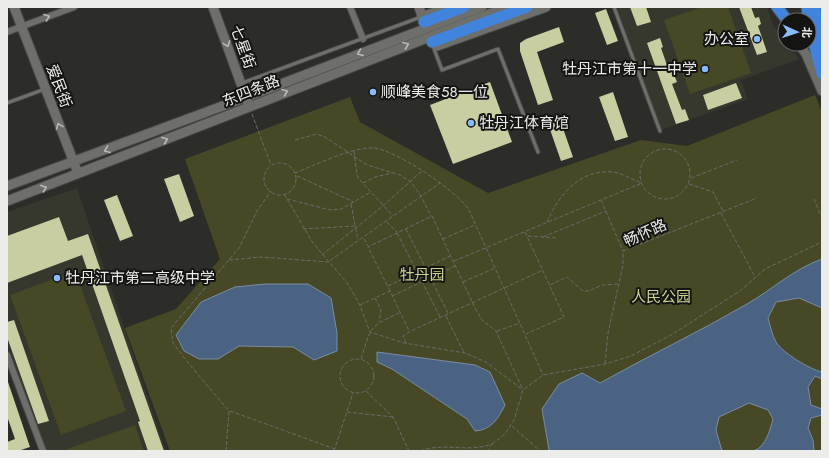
<svg xmlns="http://www.w3.org/2000/svg" width="829" height="458" font-family="Jost,'Noto Sans SC',sans-serif">
	<style>
		.built { fill: #36372d }
		.green { fill: #474926 }
		.water { fill: #4b6383; stroke: #7b8ca2 }
		.building { fill: #c9cda2 }
		.lines { fill: none; stroke-linecap: round; stroke-linejoin: round }
		.lane-casing { stroke: #484946; stroke-width: 5 }
		.street-casing { stroke: #484946; stroke-width: 8 }
		.secondary-casing { stroke: #484946; stroke-width: 11 }
		.highway-casing { stroke: #484946; stroke-width: 13 }
		.path { stroke: #6c6c69; stroke-width: 1; stroke-dasharray: 4 2; stroke-linecap: butt }
		.lane { stroke: #6e6f6a; stroke-width: 3 }
		.street { stroke: #6e6f6a; stroke-width: 6 }
		.secondary { stroke: #6e6f6a; stroke-width: 9 }
		.highway { stroke: #4284db; stroke-width: 11 }
		.oneway { stroke: #babab7 }
		.poi-dot { fill: #89bafc; stroke: #141513; stroke-width: 1.5 }
		.labels { text-anchor: middle; dominant-baseline: central; stroke-width: 4; stroke-linejoin: round; paint-order: stroke }
		.poi-label { font-size: 15px; fill: #ececea; stroke: #141513; text-anchor: start }
		.street-label { font-size: 15px; fill: #ececea; stroke: #141513 }
		.park-label { font-size: 15px; fill: #ced490; stroke: #141513 }
	</style>
	<rect width="100%" height="100%" fill="#2c2c29"/>
	<g class="built">
		<path d="M617 7H767L773 25 785 40V44H788L799 59 741 80 748 99 661 130Z"/>
		<path d="M77 188 166 451H43L7 345V212Z"/>
	</g>
	<g class="green">
		<path d="M702 7H728L751 73 690 94 664 20Z"/>
		<path d="M815 95 822 112V451H170L125 328 176 309 220 259 185 159 350 97 360 122 488 193 641 140 687 146Z"/>
		<path d="M75 271 126 411 61 435 10 295Z"/>
		<path d="M135 425 144 451H68L67 449Z"/>
	</g>
	<g class="water">
		<path d="M822 259V308L799 298 776 302 768 318C770 325 772 335 776 342 783 353 809 369 822 372V379L815 376 808 387 811 405 822 409V415L811 418 808 428 813 440 814 451H754C766 446 770 430 773 419L768 410 749 403 719 417 716 430 722 451H546L549 450 542 409 559 384 582 373 600 383C648 356 699 332 747 304 773 289 792 270 822 259Z"/>
		<path d="M265 284H308L331 298 337 333V351L314 360 293 347 239 346 218 359H199L184 351 176 335 201 302 235 287Z"/>
		<path d="M377 352 475 365 490 372 505 405C498 419 491 430 475 431L467 419 392 369 377 362Z"/>
	</g>
	<g class="building">
		<path d="M630 7H646L651 22 637 26Z"/>
		<path d="M739 7H751L755 18 759 17 761 24 758 26 767 52 757 55Z"/>
		<path d="M606 9 618 41 607 45 595 13Z"/>
		<path d="M559 27 564 42 537 52 553 100 538 105 520 51V43L526 39Z"/>
		<path d="M660 38 663 47 661 48 668 68 671 67 677 82 672 84 682 110 685 109 689 120 676 124 647 43Z"/>
		<path d="M490 82 512 142 453 164 430 105Z"/>
		<path d="M736 83 742 98 708 110 703 95Z"/>
		<path d="M613 92 628 137 615 141 599 97Z"/>
		<path d="M558 114 573 157 561 161 546 118Z"/>
		<path d="M179 174 194 216 180 222 164 179Z"/>
		<path d="M117 195 133 236 120 241 104 200Z"/>
		<path d="M59 217 68 241 88 234 164 451H148L138 422 140 421 82 255 7 283V236Z"/>
		<path d="M14 320 49 421 38 424 7 337V322Z"/>
		<path d="M8 382 30 447 18 451H7V442L15 439 7 416Z"/>
	</g>
	<g class="lines">
		<g class="lane-casing">
			<g id="lane">
				<path d="M614 7 660 131"/>
				<path d="M433 46 442 70 498 49 538 152"/>
				<path d="M242 83 421 17"/>
				<path d="M7 103 45 89"/>
			</g>
		</g>
		<g class="street-casing">
			<g id="street">
				<path d="M350 7 363 39"/>
				<path d="M7 32 74 7"/>
				<path d="M7 355 43 451"/>
			</g>
		</g>
		<g class="secondary-casing">
			<g id="secondary">
				<path d="M14 7 76 168"/>
				<path d="M213 7 248 103"/>
				<path d="M419 7 426 28"/>
				<path d="M422 17 448 7"/>
				<path d="M799 44 806 54 822 91"/>
				<path d="M437 46 546 7"/>
				<path d="M7 186 247 97 482 7"/>
				<path d="M7 201 507 7"/>
			</g>
		</g>
		<g class="highway-casing">
			<g id="highway">
				<path d="M777 7 787 20"/>
				<path d="M807 7 808 20"/>
				<path d="M815 7 817 26 822 47"/>
				<path d="M424 22 464 7"/>
				<path d="M809 26 822 73"/>
				<path d="M432 42 527 7"/>
			</g>
		</g>
		<g class="path">
			<path d="M252 114 271 165"/>
			<path d="M295 140 317 134 325 137 367 165 400 175 411 182 421 196 431 216"/>
			<circle cx="665" cy="174" r="25"/>
			<path d="M354 151 357 175 359 179 393 216"/>
			<circle cx="280" cy="179" r="16"/>
			<path d="M295 173C315 165 352 147 373 148 395 149 457 191 469 210L543 375"/>
			<path d="M297 176 354 202"/>
			<path d="M691 178 737 160"/>
			<path d="M363 183 375 177 392 173"/>
			<path d="M689 184 713 192 723 211"/>
			<path d="M284 194 313 243 347 283 359 303 370 332 404 343 465 353 486 362 523 390"/>
			<path d="M287 199 330 210 341 209 371 192"/>
			<path d="M814 199 822 218"/>
			<path d="M601 200 623 251"/>
			<path d="M351 204 358 240"/>
			<path d="M721 213 755 277"/>
			<path d="M387 222 397 232"/>
			<path d="M547 222C559 195 579 169 613 172 622 173 633 180 642 183"/>
			<path d="M303 229 355 226"/>
			<path d="M406 229 448 313"/>
			<path d="M525 232 564 317 526 334"/>
			<path d="M397 233 440 317"/>
			<path d="M528 236 557 238"/>
			<path d="M543 237 606 211"/>
			<path d="M364 239 368 246"/>
			<path d="M443 239 475 225"/>
			<path d="M322 255 383 206 422 171"/>
			<path d="M229 260 261 257 328 262 440 183"/>
			<path d="M454 261 642 183"/>
			<path d="M463 282 495 268"/>
			<path d="M550 285 567 277 583 291H589L602 285 618 284"/>
			<path d="M388 286 450 256"/>
			<path d="M390 291 368 247 432 216 475 308 482 320 496 331 523 390"/>
			<path d="M392 296 455 266"/>
			<path d="M375 298 381 310 379 322"/>
			<path d="M360 305 390 291 409 331"/>
			<path d="M446 316 464 353"/>
			<path d="M497 331 520 323"/>
			<path d="M406 343 403 336 409 332 543 270"/>
			<path d="M361 359C371 328 368 327 399 313"/>
			<circle cx="357" cy="376" r="17"/>
			<path d="M605 364 608 333 623 265V251L757 198"/>
			<path d="M366 391 393 417 409 451"/>
			<path d="M230 411 335 449"/>
			<path d="M347 412 393 417"/>
			<path d="M512 426 540 451"/>
			<path d="M492 444 505 434 514 420 523 390 543 375 605 364 631 356 671 335 740 291 765 269 822 242"/>
			<path d="M226 451 229 411 190 365 173 343 171 328 239 248 257 211 271 191"/>
			<path d="M334 451 353 393"/>
			<path d="M420 451C443 442 469 453 492 444L488 451"/>
		</g>
		<use href="#lane" class="lane"/>
		<use href="#street" class="street"/>
		<use href="#secondary" class="secondary"/>
		<use href="#highway" class="highway"/>
	</g>
	<defs><path id="oneway-chevron" d="M-2-3.5L2.5 0L-2 3.5" fill="none" stroke-width="1.6" stroke-linecap="round" stroke-linejoin="round"/></defs>
	<g class="oneway">
		<use href="#oneway-chevron" transform="translate(47 17) rotate(-20)"/>
		<use href="#oneway-chevron" transform="translate(227 44) rotate(70)"/>
		<use href="#oneway-chevron" transform="translate(406 45) rotate(-21)"/>
		<use href="#oneway-chevron" transform="translate(360 53) rotate(159)"/>
		<use href="#oneway-chevron" transform="translate(285 92) rotate(-21)"/>
		<use href="#oneway-chevron" transform="translate(59 126) rotate(-111)"/>
		<use href="#oneway-chevron" transform="translate(165 140) rotate(-22)"/>
		<use href="#oneway-chevron" transform="translate(107 150) rotate(159)"/>
		<use href="#oneway-chevron" transform="translate(44 188) rotate(-20)"/>
	</g>
	<g class="poi-dot">
		<circle cx="757" cy="39" r="4"/>
		<circle cx="705" cy="69" r="4"/>
		<circle cx="373" cy="92" r="4"/>
		<circle cx="471" cy="123" r="4"/>
		<circle cx="57" cy="278" r="4"/>
	</g>
	<g class="labels">
		<g class="poi-label">
			<text x="749" y="39" text-anchor="end">办公室</text>
			<text x="697" y="69" text-anchor="end">牡丹江市第十一中学</text>
			<text x="381" y="92">顺峰美食58一位</text>
			<text x="479" y="123">牡丹江体育馆</text>
			<text x="65" y="278">牡丹江市第二高级中学</text>
		</g>
		<g class="street-label">
			<text transform="translate(243 47) rotate(70)">七星街</text>
			<text transform="translate(59 86) rotate(69)">爱民街</text>
			<text transform="translate(251 91) rotate(-22)">东四条路</text>
			<text transform="translate(645 233) rotate(-24)">畅怀路</text>
		</g>
		<g class="park-label">
			<text x="422" y="275">牡丹园</text>
			<text x="661" y="297">人民公园</text>
		</g>
	</g>
	<rect width="829" height="458" fill="none" stroke="#ececea" stroke-width="16"/>
	<g transform="translate(797 32) rotate(93)"><circle r="19" fill="#141513" stroke="#6a6b69"/>
	<path d="M0-3L7 15L0 10L-7 15Z" fill="#89bafc"/>
	<text y="-6" font-size="11" font-weight="bold" text-anchor="middle" fill="#ececea">北</text>
	</g>
</svg>
